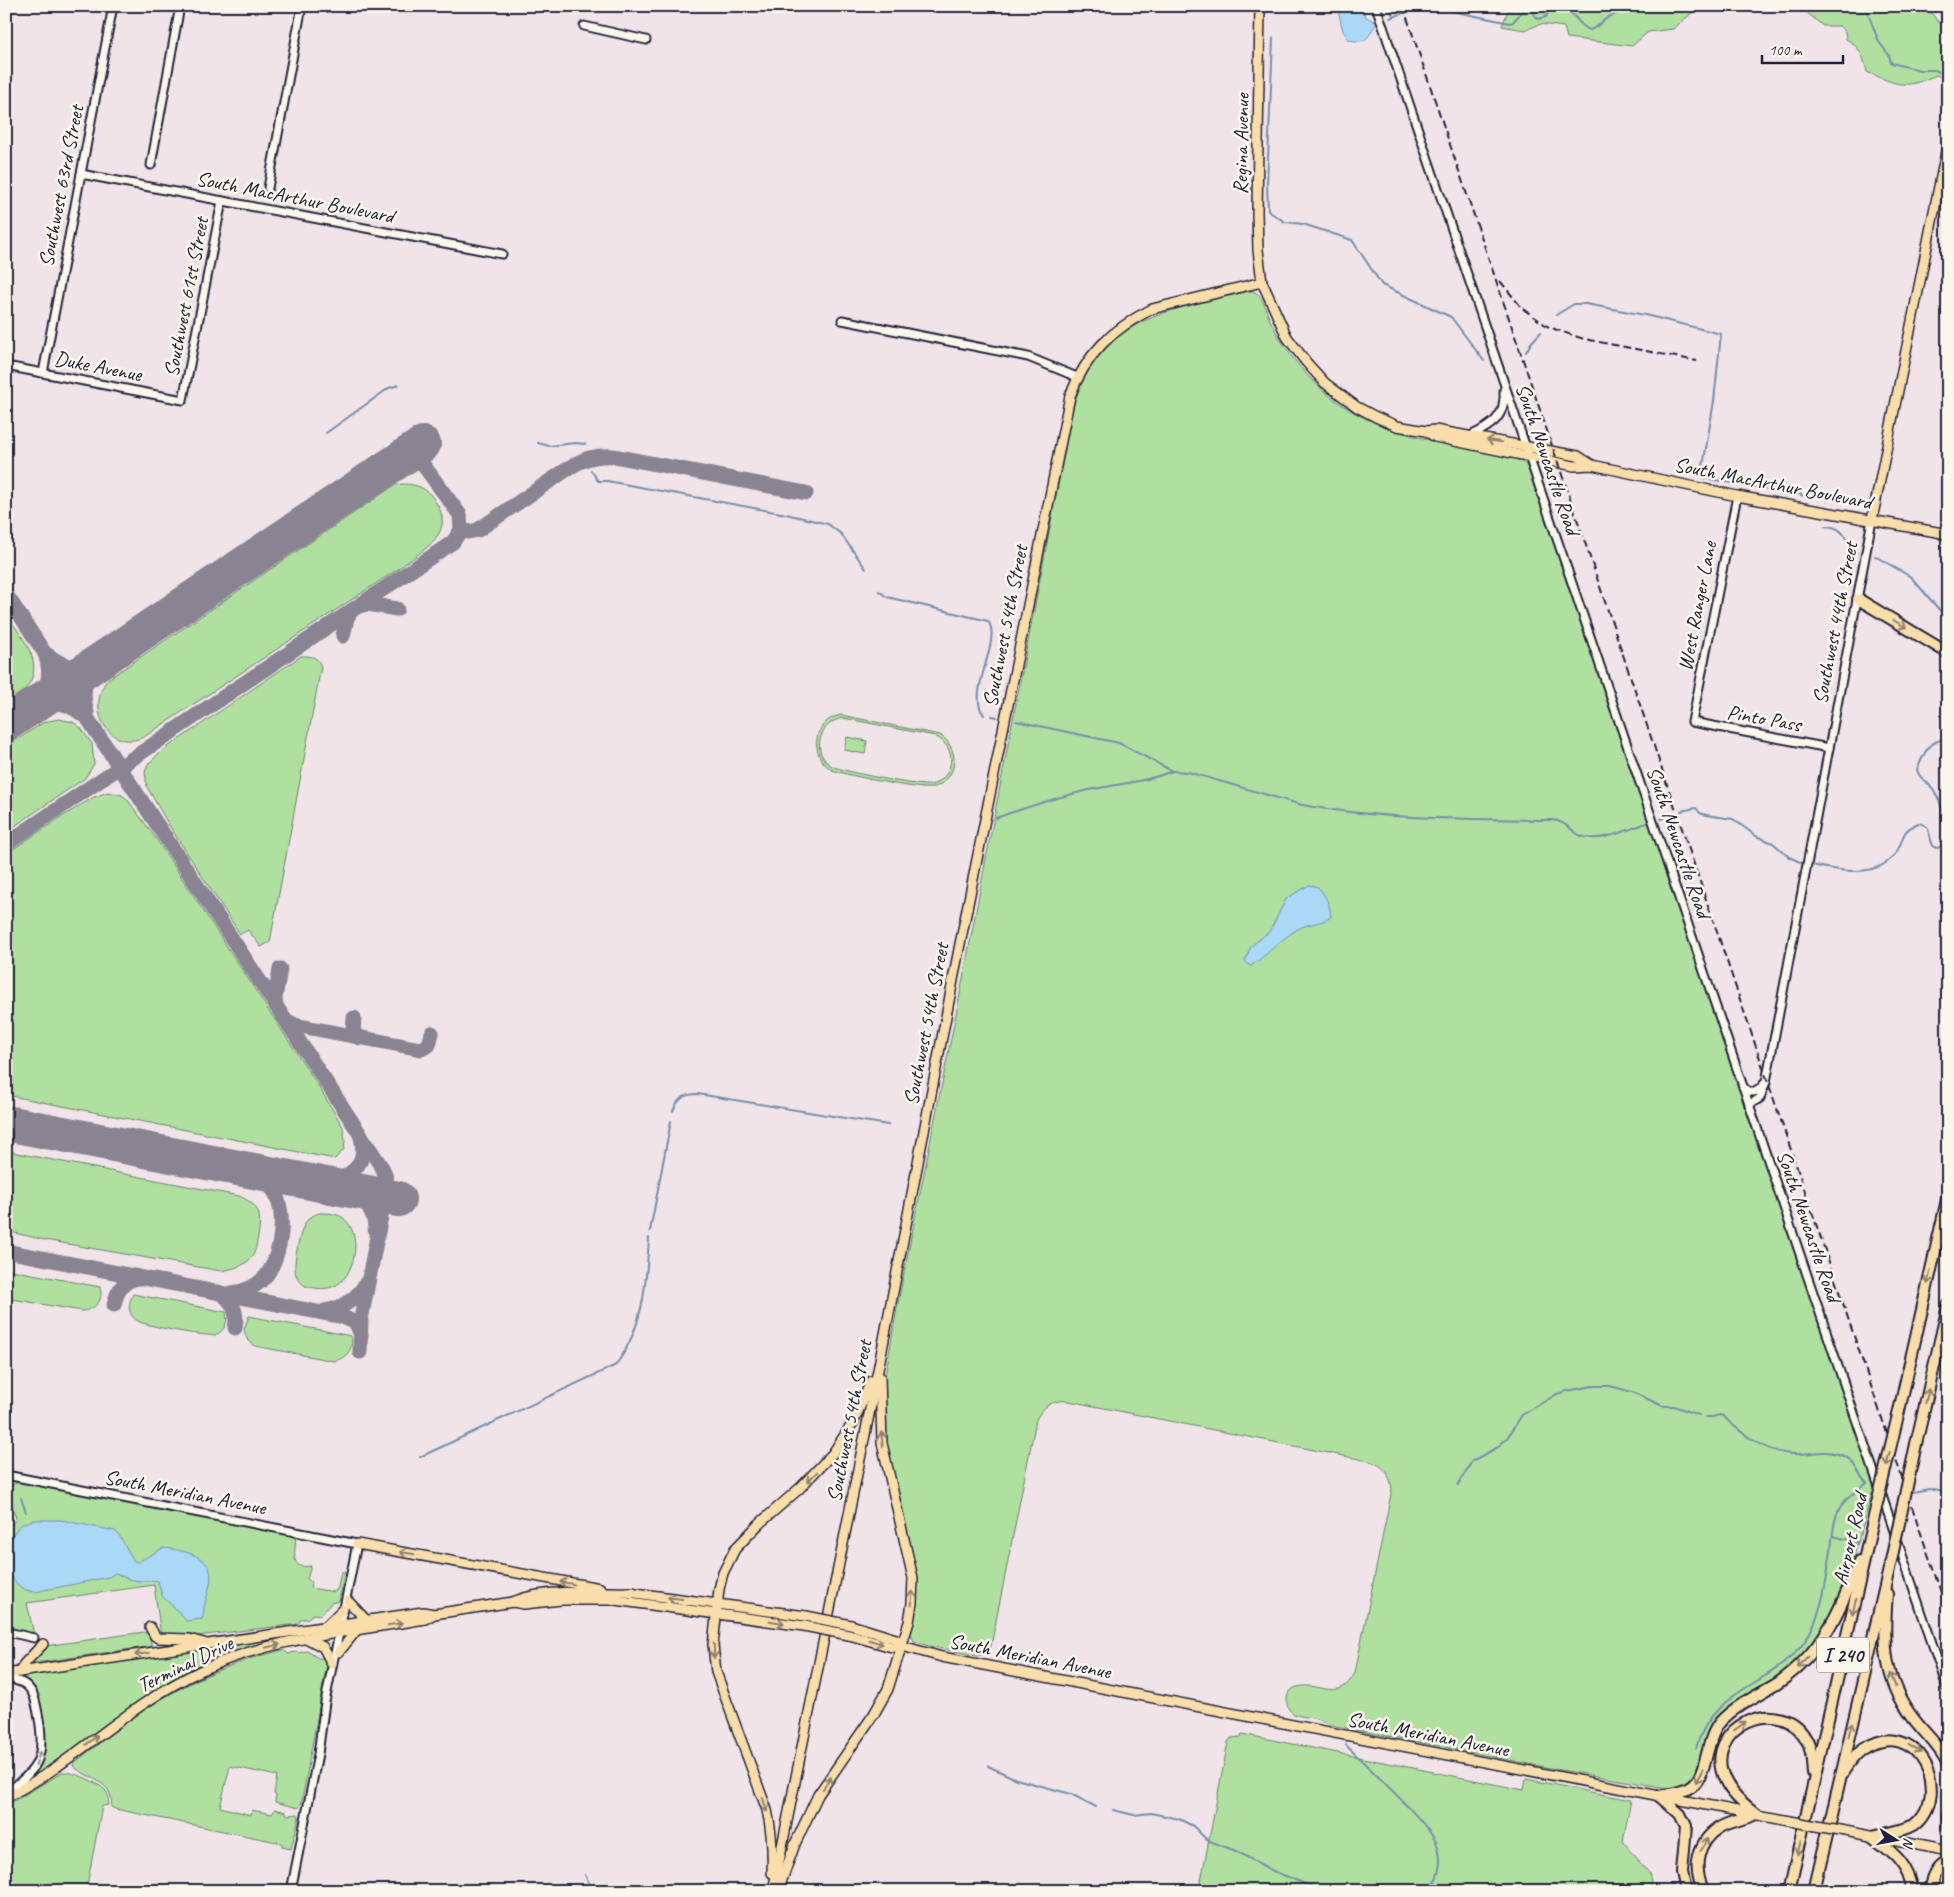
<svg xmlns="http://www.w3.org/2000/svg" width="1954" height="1897" font-family="Caveat,sans-serif">
	<style>
		.green { fill: #b0e0a0; stroke: #69816e; fill-rule: evenodd }
		.water { fill: #abd8f7; stroke: #748fac }
		.lines { fill: none; stroke-linecap: round; stroke-linejoin: round }
		.stream { stroke: #748fac; stroke-width: 2 }
		.taxiway { stroke: #898392; stroke-width: 15 }
		.runway { stroke: #898392; stroke-width: 36 }
		.minor-casing { stroke: #22223b; stroke-width: 11 }
		.major-casing { stroke: #22223b; stroke-width: 12 }
		.highway-casing { stroke: #22223b; stroke-width: 14 }
		.minor { stroke: #fbf7ec; stroke-width: 7 }
		.major { stroke: #f9deab; stroke-width: 9 }
		.highway { stroke: #f9deab; stroke-width: 10 }
		.rail { stroke: #22223b; stroke-width: 2; stroke-dasharray: 8 4; stroke-linecap: butt }
		.major-bridge-casing { stroke: #22223b; stroke-width: 12; stroke-linecap: butt }
		.highway-bridge-casing { stroke: #22223b; stroke-width: 14; stroke-linecap: butt }
		.major-bridge { stroke: #f9deab; stroke-width: 9 }
		.highway-bridge { stroke: #f9deab; stroke-width: 10 }
		.oneway { stroke: #8e8073 }
		.oneway2 { stroke: #99979c }
		.labels { text-anchor: middle; dominant-baseline: central; stroke-width: 5; stroke-linejoin: round; paint-order: stroke }
		.shield { fill: #fbf7ec; stroke: #636270; stroke-width: 1 }
		.shield-label { font-size: 20px; font-weight: bold; fill: #22223b }
		.street-label { font-size: 21px; fill: #22223b; stroke: #fbf7ec }
	</style>
	<rect width="100%" height="100%" fill="#f0e4e9"/>
	<filter id="ink" filterUnits="userSpaceOnUse"><feTurbulence type="fractalNoise" baseFrequency=".02" numOctaves="2"/><feDisplacementMap in="SourceGraphic" scale="10" xChannelSelector="R" yChannelSelector="G"/><feConvolveMatrix kernelMatrix="1 2 1 2 8 2 1 2 1" color-interpolation-filters="sRGB"/></filter>
	<g filter="url(#ink)">
		<g class="green">
			<path d="M1507 6H1693V12L1673 29 1648 32 1632 46 1567 38 1564 27 1541 24 1525 30 1502 26 1509 8Z"/>
			<path d="M1799 6H1895C1905 14 1915 6 1927 6L1937 21 1948 27V72L1944 78 1936 75C1904 90 1898 85 1867 72 1864 58 1860 46 1846 39L1845 31 1839 26H1823Z"/>
			<path d="M1250 291C1263 291 1265 310 1270 320 1283 347 1301 372 1325 392 1366 427 1416 438 1468 448 1484 451 1501 453 1516 459L1525 464 1533 475 1875 1483 1848 1577 1826 1630 1791 1669 1731 1708 1700 1771 1691 1783 1673 1789 1560 1770 1331 1725C1326 1723 1321 1720 1317 1719 1310 1717 1301 1717 1294 1714 1283 1708 1285 1690 1297 1687 1320 1681 1339 1704 1355 1673L1392 1489C1390 1474 1384 1465 1369 1461L1069 1401C1054 1399 1042 1406 1036 1420L991 1646 987 1653 977 1656 929 1646 914 1641 910 1632 915 1604 885 1446 884 1383 897 1308 959 999 1073 408C1098 317 1171 310 1250 291Z"/>
			<path d="M402 484C417 484 427 488 435 501 458 534 421 551 398 569L144 737C108 753 85 707 108 679L395 485Z"/>
			<path d="M6 614C20 635 48 664 25 689 20 695 12 698 6 703Z"/>
			<path d="M301 656C311 656 318 656 321 667L270 942 261 947 248 930 240 934 170 827 147 787 145 772 148 764 162 751Z"/>
			<path d="M841 715 940 735C949 741 954 750 954 761 954 774 943 786 931 788 918 790 846 775 832 770 808 755 813 720 841 715ZM843 718 935 736C946 742 953 752 950 765 948 775 940 783 930 785 921 787 840 771 832 766 810 753 819 722 843 718Z"/>
			<path d="M59 719 73 722 81 728 92 744 94 764 85 778 6 832V747L44 722Z"/>
			<path d="M847 737 867 741 865 754 844 750Z"/>
			<path d="M108 792 122 795 127 799 155 837 319 1087 343 1127 345 1141 344 1149 335 1159 6 1095V854L58 819 94 797Z"/>
			<path d="M6 1151 239 1196C260 1205 262 1215 258 1237 256 1245 256 1253 250 1259 243 1267 231 1269 221 1271L45 1240 6 1231Z"/>
			<path d="M319 1213C327 1213 335 1213 342 1217 364 1232 356 1279 332 1287 323 1290 313 1288 305 1286 300 1282 295 1276 295 1269 294 1260 300 1230 306 1222 309 1217 314 1215 319 1213Z"/>
			<path d="M6 1269 100 1287C104 1301 95 1310 82 1311L6 1298Z"/>
			<path d="M133 1294 226 1312C227 1319 227 1328 219 1333 216 1335 212 1336 208 1335 197 1335 146 1326 138 1321 127 1315 128 1304 133 1294Z"/>
			<path d="M249 1316 351 1336C354 1349 347 1358 334 1361L255 1346 247 1339 244 1329Z"/>
			<path d="M20 1482 295 1535C298 1549 286 1570 311 1566L307 1579 311 1582 310 1588 335 1592 338 1587 341 1572H345L339 1601 331 1603 321 1615 313 1614 307 1619H301L298 1624 197 1636H161L154 1585 27 1603 34 1635 11 1630 6 1631V1537L9 1532V1524H12L16 1519 12 1504 6 1492 8 1486Z"/>
			<path d="M144 1632 148 1634 152 1646 34 1663 32 1661 45 1646Z"/>
			<path d="M286 1635 287 1638 282 1641 143 1699 67 1756 32 1779 31 1777C47 1759 46 1740 43 1718 40 1702 38 1688 23 1678L22 1675Z"/>
			<path d="M283 1650 289 1654 294 1652 299 1653 307 1651 318 1658 328 1659 301 1805 298 1808 275 1802 276 1795 274 1794 277 1776 230 1766 220 1807 251 1815 252 1810 272 1814 275 1809 286 1812 287 1815 298 1814 299 1817 291 1849 282 1847V1843L115 1809 111 1807C115 1781 89 1780 73 1766L74 1763C95 1747 115 1730 137 1715 182 1684 230 1662 283 1650Z"/>
			<path d="M1242 1734 1524 1790 1526 1779 1631 1800 1623 1841 1649 1874 1653 1891H1199L1228 1742 1231 1738 1241 1737Z"/>
			<path d="M63 1772C73 1772 98 1782 105 1790 109 1794 109 1800 108 1805L102 1806 86 1891H6V1806Z"/>
		</g>
		<g class="water">
			<path d="M1337 6H1361L1365 16 1377 23C1366 37 1370 44 1349 40L1343 31Z"/>
			<path d="M1309 885 1318 887C1326 896 1330 905 1331 917 1321 924 1308 923 1298 929 1281 939 1268 954 1251 966L1249 965 1245 961 1251 946 1270 931 1286 899Z"/>
			<path d="M34 1520H61L115 1531 119 1535 134 1561 138 1562 163 1548C177 1549 203 1554 209 1568 214 1579 207 1593 205 1604 203 1609 205 1613 202 1619L186 1621 182 1615 162 1596 158 1581C151 1579 148 1582 142 1581 132 1581 124 1577 115 1573L109 1577 35 1592C4 1589 0 1548 17 1529 21 1523 28 1522 34 1520Z"/>
		</g>
		<g class="lines">
			<g class="stream">
				<path d="M1390 6 1393 16"/>
				<path d="M1561 6C1576 12 1577 26 1590 30 1599 27 1603 19 1611 16 1619 12 1628 10 1635 6"/>
				<path d="M1840 6H1853"/>
				<path d="M1865 6 1879 42 1889 55 1891 63 1920 70H1935L1948 76"/>
				<path d="M1390 18 1420 7H1432L1510 23 1513 22 1525 8 1531 10 1538 19 1546 17 1551 6"/>
				<path d="M1273 38 1267 184 1268 211 1285 222 1303 224 1352 240 1382 285 1451 317 1484 361"/>
				<path d="M1556 315 1574 304H1586L1645 315 1721 334 1714 401 1702 472 1703 478 1800 494 1803 496"/>
				<path d="M1526 352 1531 343 1541 332"/>
				<path d="M326 433 389 388 398 385"/>
				<path d="M538 443 549 446 575 443 585 444"/>
				<path d="M591 470 598 481H607L786 514 828 524 841 534 866 569"/>
				<path d="M1825 526C1847 527 1843 540 1857 553"/>
				<path d="M1875 556 1911 577 1948 620"/>
				<path d="M879 591 887 597 988 621C1003 641 965 693 984 715"/>
				<path d="M992 716 997 717"/>
				<path d="M1016 721 1119 743 1172 771 1188 772 1302 805C1384 820 1469 819 1552 820 1566 822 1568 828 1579 835 1597 845 1629 829 1647 823"/>
				<path d="M1948 738C1928 741 1924 753 1917 770 1919 779 1930 783 1935 792 1941 802 1944 816 1948 827"/>
				<path d="M1681 811 1696 808 1700 813 1706 815 1733 819 1756 836 1773 843 1789 857 1802 863"/>
				<path d="M996 818C1027 807 1058 797 1089 790 1117 784 1146 782 1172 771"/>
				<path d="M1661 819 1669 816"/>
				<path d="M1812 865C1838 871 1878 879 1896 853 1906 838 1898 833 1918 823 1933 825 1927 837 1934 847L1938 848 1948 840"/>
				<path d="M673 1111C678 1098 685 1094 698 1094L888 1125"/>
				<path d="M650 1231 671 1121"/>
				<path d="M420 1457 616 1365C644 1326 646 1285 649 1238"/>
				<path d="M1458 1485 1472 1461 1498 1447 1507 1438 1522 1415 1557 1394 1567 1391 1593 1386H1610L1632 1392 1663 1406H1674L1699 1415"/>
				<path d="M1913 1492 1929 1489 1948 1493"/>
				<path d="M21 1498 26 1512"/>
				<path d="M1833 1536 1857 1542"/>
				<path d="M1346 1745C1364 1764 1433 1826 1438 1847 1443 1863 1438 1877 1430 1891"/>
				<path d="M1696 1748C1714 1685 1773 1687 1805 1641 1823 1614 1826 1581 1831 1550 1833 1535 1833 1514 1844 1502 1850 1495 1859 1489 1867 1483 1858 1476 1856 1462 1846 1457 1827 1448 1815 1454 1797 1454 1768 1455 1743 1435 1723 1416L1720 1415 1712 1417H1705"/>
				<path d="M988 1766 1016 1779 1071 1794 1096 1807"/>
				<path d="M1113 1810 1134 1815 1151 1813 1179 1819 1193 1826 1207 1840 1236 1851 1273 1871 1323 1891"/>
				<path d="M585 1875 593 1891"/>
			</g>
			<g class="taxiway">
				<path d="M461 530 468 532 478 530 569 468C584 458 596 455 614 456L806 493"/>
				<path d="M6 594 383 1169 386 1178 385 1196 361 1319 360 1352"/>
				<path d="M359 606 368 604 397 609"/>
				<path d="M343 636 347 618 351 611"/>
				<path d="M48 655C64 669 83 669 101 660"/>
				<path d="M30 708C46 694 53 677 46 657"/>
				<path d="M27 710C49 700 64 699 83 715"/>
				<path d="M87 713C79 684 87 673 110 655"/>
				<path d="M6 844 453 542 461 530 460 515 413 451"/>
				<path d="M276 1005 275 998 280 969"/>
				<path d="M354 1018 353 1032 360 1038"/>
				<path d="M286 1020 295 1025 421 1049 429 1045 432 1033"/>
				<path d="M225 1165C242 1170 258 1173 270 1186 289 1206 282 1257 265 1277 256 1287 244 1292 231 1293"/>
				<path d="M319 1183C347 1181 371 1166 360 1134"/>
				<path d="M341 1188C361 1195 375 1207 375 1229"/>
				<path d="M6 1251 343 1317 356 1323 361 1335"/>
				<path d="M218 1292C233 1300 238 1312 235 1328"/>
				<path d="M114 1305C117 1290 124 1279 140 1278"/>
				<path d="M325 1311C343 1308 357 1299 366 1283"/>
			</g>
			<g class="runway">
				<path d="M6 724 423 444"/>
				<path d="M6 1123 398 1199"/>
			</g>
			<g class="minor-casing">
				<g id="minor">
					<path d="M1376 6 1948 1690"/>
					<path d="M584 26 646 40"/>
					<path d="M151 165 180 6"/>
					<path d="M81 174 502 254"/>
					<path d="M268 188 302 6"/>
					<path d="M842 320 1028 357 1077 377"/>
					<path d="M6 366 183 400 222 201"/>
					<path d="M43 373 113 6"/>
					<path d="M1470 436C1492 426 1506 417 1504 390"/>
					<path d="M1737 496 1692 722 1829 748"/>
					<path d="M1743 1087C1752 1095 1757 1093 1764 1084"/>
					<path d="M1749 1105 1760 1098 1766 1082 1872 520"/>
					<path d="M6 1475 357 1544 325 1702 318 1754 291 1891"/>
					<path d="M6 1635 12 1633 34 1638"/>
					<path d="M6 1676C18 1684 24 1678 33 1694 37 1704 38 1714 40 1725 45 1763 34 1771 6 1793"/>
				</g>
			</g>
			<g class="major-casing">
				<g id="major">
					<path d="M1260 6 1257 212 1258 250 1262 282 1287 337 1306 362 1325 383 1357 407 1376 417 1397 426 1426 431 1435 430 1578 456 1592 465"/>
					<path d="M1426 431 1435 437 1574 466 1592 465 1737 496 1948 534"/>
					<path d="M1872 520 1948 142"/>
					<path d="M357 1544 600 1588"/>
					<path d="M628 1592 806 1616"/>
					<path d="M348 1601 366 1620"/>
					<path d="M513 1602 524 1604 561 1600H615L804 1626"/>
					<path d="M851 1625 896 1639 902 1646"/>
					<path d="M150 1627 155 1636 158 1638 189 1639 204 1643"/>
					<path d="M325 1627 343 1609"/>
					<path d="M849 1635 892 1647 902 1646 942 1657 1789 1821"/>
					<path d="M308 1639 323 1647 332 1664"/>
					<path d="M339 1652 356 1631"/>
					<path d="M20 1672 24 1664 43 1644"/>
					<path d="M6 1674 423 1612 434 1614 513 1602C542 1588 600 1593 633 1592"/>
					<path d="M6 1798C23 1788 40 1779 55 1768 105 1733 144 1698 200 1671 268 1638 351 1632 425 1619L434 1614"/>
					<path d="M1845 1831 1948 1851"/>
					<path d="M772 1873C773 1851 772 1832 767 1810L716 1672 713 1645 719 1589 723 1573 735 1549 759 1524 800 1488 833 1453 854 1421 871 1381"/>
					<path d="M773 1891 880 1360 959 949 1070 396C1086 354 1112 329 1152 309L1262 282"/>
					<path d="M778 1891 795 1844 818 1795 874 1714 888 1689 909 1622 912 1603 913 1578 882 1443 880 1377"/>
				</g>
			</g>
			<g class="highway-casing">
				<g id="highway">
					<path d="M1942 533 1948 531"/>
					<path d="M1858 599 1948 653"/>
					<path d="M1899 1411 1948 1195"/>
					<path d="M1916 1444 1948 1306"/>
					<path d="M1887 1594C1883 1641 1883 1679 1913 1718 1925 1734 1940 1746 1948 1764"/>
					<path d="M1844 1772C1849 1764 1855 1755 1864 1749 1917 1714 1954 1794 1914 1825 1902 1832 1886 1833 1873 1837"/>
					<path d="M1659 1796C1667 1794 1674 1794 1682 1791 1711 1783 1702 1742 1721 1721 1736 1705 1759 1695 1778 1683 1824 1651 1839 1612 1859 1561"/>
					<path d="M1659 1796 1680 1814 1686 1826 1682 1872 1686 1891"/>
					<path d="M1948 1814V1827"/>
					<path d="M1873 1837C1892 1852 1910 1865 1912 1891"/>
					<path d="M1704 1891C1692 1869 1697 1842 1719 1828 1730 1821 1743 1820 1756 1814 1744 1804 1732 1795 1725 1780 1700 1727 1783 1689 1808 1743 1812 1752 1812 1762 1813 1773"/>
					<path d="M1789 1891 1872 1525"/>
					<path d="M1814 1891 1892 1556"/>
					<path d="M1929 1891C1932 1877 1935 1868 1948 1861"/>
				</g>
			</g>
			<use href="#minor" class="minor"/>
			<use href="#major" class="major"/>
			<use href="#highway" class="highway"/>
			<g class="rail">
				<path d="M1403 6 1948 1613"/>
				<path d="M1500 281 1522 308 1547 326 1557 330 1584 339 1697 361"/>
				<path d="M1946 1594 1945 1565 1948 1545"/>
			</g>
			<g class="major-bridge-casing">
				<g id="major-bridge">
					<path d="M806 1616 851 1625"/>
					<path d="M804 1626 849 1635"/>
					<path d="M1789 1821 1845 1831"/>
				</g>
			</g>
			<g class="highway-bridge-casing">
				<g id="highway-bridge">
					<path d="M1872 1525 1899 1411"/>
					<path d="M1892 1556 1916 1444"/>
				</g>
			</g>
			<use href="#major-bridge" class="major-bridge"/>
			<use href="#highway-bridge" class="highway-bridge"/>
		</g>
		<defs><path id="oneway-shaft" d="M-6 0H5M1.5-3L5.5 0L1.5 3" fill="none" stroke-width="1.6" stroke-linecap="round" stroke-linejoin="round" transform="scale(1.25)"/></defs>
		<g class="oneway">
			<use href="#oneway-shaft" transform="translate(1494 441) rotate(-170)"/>
			<use href="#oneway-shaft" transform="translate(1900 624) rotate(30)"/>
			<use href="#oneway-shaft" transform="translate(1929 1277) rotate(103)"/>
			<use href="#oneway-shaft" transform="translate(1927 1396) rotate(-77)"/>
			<use href="#oneway-shaft" transform="translate(882 1439) rotate(-97)"/>
			<use href="#oneway-shaft" transform="translate(1888 1459) rotate(103)"/>
			<use href="#oneway-shaft" transform="translate(812 1477) rotate(135)"/>
			<use href="#oneway-shaft" transform="translate(407 1553) rotate(-170)"/>
			<use href="#oneway-shaft" transform="translate(567 1583) rotate(-169)"/>
			<use href="#oneway-shaft" transform="translate(675 1598) rotate(-173)"/>
			<use href="#oneway-shaft" transform="translate(912 1598) rotate(-88)"/>
			<use href="#oneway-shaft" transform="translate(1854 1607) rotate(103)"/>
			<use href="#oneway-shaft" transform="translate(777 1622) rotate(9)"/>
			<use href="#oneway-shaft" transform="translate(395 1624) rotate(-10)"/>
			<use href="#oneway-shaft" transform="translate(876 1642) rotate(17)"/>
			<use href="#oneway-shaft" transform="translate(273 1646) rotate(-13)"/>
			<use href="#oneway-shaft" transform="translate(714 1651) rotate(88)"/>
			<use href="#oneway-shaft" transform="translate(142 1654) rotate(172)"/>
			<use href="#oneway-shaft" transform="translate(1803 1662) rotate(136)"/>
			<use href="#oneway-shaft" transform="translate(1893 1680) rotate(-110)"/>
			<use href="#oneway-shaft" transform="translate(1740 1726) rotate(-37)"/>
			<use href="#oneway-shaft" transform="translate(1851 1730) rotate(-77)"/>
			<use href="#oneway-shaft" transform="translate(92 1740) rotate(-38)"/>
			<use href="#oneway-shaft" transform="translate(1915 1749) rotate(33)"/>
			<use href="#oneway-shaft" transform="translate(1699 1776) rotate(118)"/>
			<use href="#oneway-shaft" transform="translate(827 1783) rotate(-56)"/>
			<use href="#oneway-shaft" transform="translate(765 1805) rotate(73)"/>
			<use href="#oneway-shaft" transform="translate(1704 1845) rotate(-61)"/>
			<use href="#oneway-shaft" transform="translate(1799 1848) rotate(103)"/>
		</g>
		<use class="oneway2" href="#oneway-shaft" transform="translate(38 1758) rotate(-71)"/>
	</g>
	<g class="labels">
		<rect class="shield" x="1817" y="1637.5" width="52" height="35" rx="4"/>
		<g class="shield-label">
			<text x="1843" y="1655">I 240</text>
		</g>
		<g class="street-label">
			<text transform="translate(1241 144) rotate(-89)">Regina Avenue</text>
			<text transform="translate(61 186) rotate(-79)">Southwest 63rd Street</text>
			<text transform="translate(295 197) rotate(11)">South MacArthur Boulevard</text>
			<text transform="translate(186 297) rotate(-79)">Southwest 61st Street</text>
			<text transform="translate(98 366) rotate(11)">Duke Avenue</text>
			<text transform="translate(1548 459) rotate(71)">South Newcastle Road</text>
			<text transform="translate(1773 483) rotate(11)">South MacArthur Boulevard</text>
			<text transform="translate(1697 606) rotate(-79)">West Ranger Lane</text>
			<text transform="translate(1835 623) rotate(-79)">Southwest 44th Street</text>
			<text transform="translate(1005 626) rotate(-79)">Southwest 54th Street</text>
			<text transform="translate(1764 718) rotate(10)">Pinto Pass</text>
			<text transform="translate(1679 842) rotate(71)">South Newcastle Road</text>
			<text transform="translate(926 1024) rotate(-79)">Southwest 54th Street</text>
			<text transform="translate(1809 1226) rotate(71)">South Newcastle Road</text>
			<text transform="translate(849 1421) rotate(-79)">Southwest 54th Street</text>
			<text transform="translate(185 1492) rotate(11)">South Meridian Avenue</text>
			<text transform="translate(1850 1539) rotate(-77)">Airport Road</text>
			<text transform="translate(1030 1656) rotate(11)">South Meridian Avenue</text>
			<text transform="translate(185 1664) rotate(-26)">Terminal Drive</text>
			<text transform="translate(1428 1734) rotate(11)">South Meridian Avenue</text>
		</g>
	</g>
	<rect width="1954" height="1897" fill="none" stroke="#fbf7ec" stroke-width="25"/>
	<rect x="12" y="12" width="1929" height="1872" fill="none" stroke="#22223b" stroke-width="2" filter="url(#ink)"/>
	<g transform="translate(1896 1840) rotate(101)" stroke="#fbf7ec" stroke-width="4" paint-order="stroke">
	<path d="M0-4L9 19L0 12L-9 19Z" fill="#22223b"/>
	<text y="-8" font-size="14" font-weight="bold" text-anchor="middle" fill="#22223b">N</text>
	</g>
	<path d="M1762 55v8h81v-8" fill="none" stroke="#22223b" stroke-width="2.5"/>
	<text x="1769" y="55" font-size="15" fill="#22223b" stroke="#fbf7ec" stroke-width="4" paint-order="stroke">100 m</text>
</svg>
